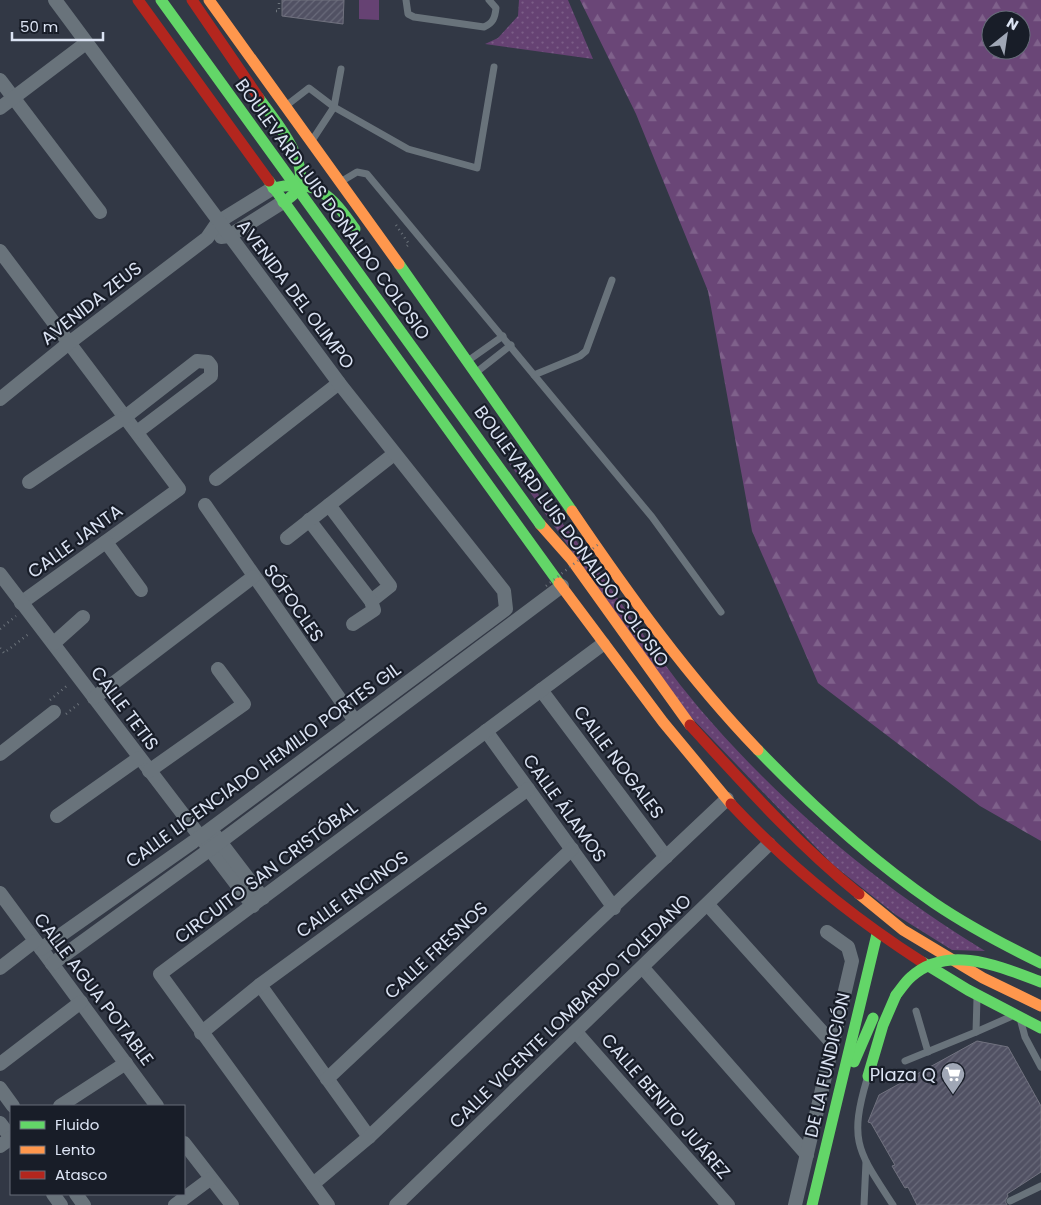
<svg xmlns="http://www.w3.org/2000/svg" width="1041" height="1205" font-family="Poppins,sans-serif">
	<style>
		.grass { fill: url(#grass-dots) }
		.forest { fill: url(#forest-firs); fill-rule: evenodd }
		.pitch { fill: #664273 }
		.building { fill: url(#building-hatch); stroke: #71727f }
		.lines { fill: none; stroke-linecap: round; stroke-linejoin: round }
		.path { stroke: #6c737b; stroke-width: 2.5; stroke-dasharray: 1 4; stroke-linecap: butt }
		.lane { stroke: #69737b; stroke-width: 7 }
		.street { stroke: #69737b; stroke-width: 14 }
		.fast { stroke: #63d668; stroke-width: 11 }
		.slow { stroke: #ff974d; stroke-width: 11 }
		.jam { stroke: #b3261e; stroke-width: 11 }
		.path-bridge { stroke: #6c737b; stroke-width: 2.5; stroke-dasharray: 1 4; stroke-linecap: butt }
		.fast-bridge { stroke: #63d668; stroke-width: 11 }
		.labels { text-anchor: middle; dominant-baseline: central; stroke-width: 4.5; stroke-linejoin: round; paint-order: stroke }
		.street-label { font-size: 18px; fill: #dbe3f3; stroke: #181d28 }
		.poi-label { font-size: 18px; fill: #dbe3f3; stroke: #181d28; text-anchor: end }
	</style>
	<defs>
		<pattern id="grass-dots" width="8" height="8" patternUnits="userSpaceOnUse" patternTransform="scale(1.25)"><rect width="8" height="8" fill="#664273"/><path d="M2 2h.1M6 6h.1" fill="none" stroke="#7b5d87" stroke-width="1.8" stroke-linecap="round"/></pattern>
		<pattern id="forest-firs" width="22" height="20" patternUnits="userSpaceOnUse" patternTransform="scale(1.25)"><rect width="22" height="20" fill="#6a4677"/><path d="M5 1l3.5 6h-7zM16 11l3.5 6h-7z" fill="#7f618b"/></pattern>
		<pattern id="building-hatch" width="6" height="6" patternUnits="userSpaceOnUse" patternTransform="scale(1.25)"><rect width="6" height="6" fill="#515163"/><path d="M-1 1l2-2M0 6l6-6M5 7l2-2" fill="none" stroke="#696a7a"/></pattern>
	</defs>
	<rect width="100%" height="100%" fill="#323845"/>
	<g class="grass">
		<path d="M519 0H568L593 59 485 44 498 38 518 16Z"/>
		<path d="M507 460C523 478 540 495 555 514 606 576 647 646 699 708 781 804 878 886 985 951L952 950 896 915 832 864 689 715Z"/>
	</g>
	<path class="forest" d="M580 0H1041V841L980 806 818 683 752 531 708 291 636 114ZM991 20H1021V50H991Z"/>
	<path class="pitch" d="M359 0H379V20L359 19Z"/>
	<g class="building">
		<path d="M282 0H344L343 24 282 16Z"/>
		<path d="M977 1041 1008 1047 1041 1106V1172L1007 1194 1008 1196 1005 1201 1007 1205H917L908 1187 905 1188 892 1166 895 1165 871 1123 868 1122 879 1095Z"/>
	</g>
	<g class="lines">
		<g class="path">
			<path d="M276 11H279V0"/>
			<path d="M396 225 409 244 407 246"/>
			<path d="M0 629 16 616"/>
			<path d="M0 648 4 653 30 633"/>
			<path d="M50 700 69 684"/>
			<path d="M66 714 81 702"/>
		</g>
		<g class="lane">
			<path d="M406 0 408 14 414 17 484 27C493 23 495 18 496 8L489 0"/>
			<path d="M287 105 309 88 334 107 408 149 477 168 494 67"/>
			<path d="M313 139 334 107 341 69"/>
			<path d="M342 181 357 172 367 174 652 517 721 612"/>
			<path d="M469 360 503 336"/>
			<path d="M478 371 511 345"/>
			<path d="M534 375 580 356 586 351 612 280"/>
			<path d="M916 1011 928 1052"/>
			<path d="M1021 1022 1025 1037 1041 1067"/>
			<path d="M976 1032 1010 1017"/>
			<path d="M905 1061 976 1032 977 998"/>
			<path d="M867 1079C848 1143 859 1152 893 1205"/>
			<path d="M1010 1201 1041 1186"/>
			<path d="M864 1205 866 1162"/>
		</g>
		<g class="street">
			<path d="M0 80 100 212"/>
			<path d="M0 108 86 43"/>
			<path d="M221 237 229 236 283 202"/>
			<path d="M0 251 179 489 21 603"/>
			<path d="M0 399 69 343 207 238 218 222 273 188"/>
			<path d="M216 479 339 383"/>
			<path d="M29 482 125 417 197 361 208 362 211 366V376L137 432"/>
			<path d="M205 505 355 721"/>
			<path d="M329 505 390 586 371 601"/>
			<path d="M309 520 371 601 374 610 353 624"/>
			<path d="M287 538 394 454"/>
			<path d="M106 542 141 590"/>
			<path d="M0 574 253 906"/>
			<path d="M54 643 83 617"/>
			<path d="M541 690 666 857"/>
			<path d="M94 698 253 577"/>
			<path d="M486 731 614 908"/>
			<path d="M0 754 54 712"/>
			<path d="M149 771 244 704 218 669"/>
			<path d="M57 816 139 758"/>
			<path d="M215 835 263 898"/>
			<path d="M0 893 157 1106"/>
			<path d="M708 905 833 1044"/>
			<path d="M41 949 193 842 506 609 504 591 339 383 55 0"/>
			<path d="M52 964 220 842 562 586"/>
			<path d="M0 968 35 941"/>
			<path d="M643 968 807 1155"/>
			<path d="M260 985 369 1137"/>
			<path d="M576 1032 728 1205"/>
			<path d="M201 1033 260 985 528 789"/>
			<path d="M0 1064 81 1002"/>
			<path d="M327 1079 572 849"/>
			<path d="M0 1088 13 1106"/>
			<path d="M60 1106 126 1063"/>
			<path d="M0 1123 11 1138"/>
			<path d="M184 1143 232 1205"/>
			<path d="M0 1146 11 1138"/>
			<path d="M313 1184 369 1137 727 799"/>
			<path d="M53 1194 61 1205"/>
			<path d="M76 1194 84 1205"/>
			<path d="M175 1205 210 1179"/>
			<path d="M328 1205 160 974 603 644"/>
			<path d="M396 1205 769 844"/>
			<path d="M795 1205 852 961 848 947 827 932"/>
		</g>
		<g class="fast">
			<path d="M259 98C276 123 327 180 283 202"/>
			<path d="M269 181 559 583"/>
			<path d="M273 188C317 178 331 195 355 229"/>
			<path d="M399 264 572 511"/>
			<path d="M758 750C812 806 870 859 934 903 968 926 1004 945 1041 963"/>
			<path d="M922 962 968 990 1041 1028"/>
			<path d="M854 1062 873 1018"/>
			<path d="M868 1076 883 1025 896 995"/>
			<path d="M812 1205 877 934"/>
		</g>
		<g class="slow">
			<path d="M209 0 399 264"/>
			<path d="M572 511C629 595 688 677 758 750"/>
			<path d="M540 524 571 559 690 725"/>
			<path d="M559 583 663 722 731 804"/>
			<path d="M859 894 903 930 983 978 1041 1006"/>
		</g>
		<g class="jam">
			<path d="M138 0 269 181"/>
			<path d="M192 0 259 98"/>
			<path d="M690 725C744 784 796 843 859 894"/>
			<path d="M731 804C788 865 852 917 922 962"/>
		</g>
		<path class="path-bridge" d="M546 586 600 543"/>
		<g class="fast-bridge">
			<path d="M161 0 540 524"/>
			<path d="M896 995C901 989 905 982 911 977 948 943 1001 967 1041 982"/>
		</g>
	</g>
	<defs>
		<g id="supermarket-pin" transform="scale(1.25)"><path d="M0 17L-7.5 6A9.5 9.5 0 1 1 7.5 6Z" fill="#a0a7b6" stroke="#181d28"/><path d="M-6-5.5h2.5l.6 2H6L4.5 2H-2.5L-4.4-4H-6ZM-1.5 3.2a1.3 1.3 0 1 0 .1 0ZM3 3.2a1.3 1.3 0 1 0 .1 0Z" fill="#fff"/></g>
	</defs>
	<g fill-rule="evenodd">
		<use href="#supermarket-pin" x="953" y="1074"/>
	</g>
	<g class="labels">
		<g class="street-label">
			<text transform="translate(333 209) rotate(54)">BOULEVARD LUIS DONALDO COLOSIO</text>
			<text transform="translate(296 294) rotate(53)">AVENIDA DEL OLIMPO</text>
			<text transform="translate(91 303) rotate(-38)">AVENIDA ZEUS</text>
			<text transform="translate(572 536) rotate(54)">BOULEVARD LUIS DONALDO COLOSIO</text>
			<text transform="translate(75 541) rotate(-36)">CALLE JANTA</text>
			<text transform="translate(294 603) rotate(55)">SÓFOCLES</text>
			<text transform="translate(125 708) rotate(53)">CALLE TETIS</text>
			<text transform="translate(619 762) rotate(53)">CALLE NOGALES</text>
			<text transform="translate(263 765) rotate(-36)">CALLE LICENCIADO HEMILIO PORTES GIL</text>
			<text transform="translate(565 808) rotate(54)">CALLE ÁLAMOS</text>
			<text transform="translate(266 872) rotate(-37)">CIRCUITO SAN CRISTÓBAL</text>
			<text transform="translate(352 894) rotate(-36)">CALLE ENCINOS</text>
			<text transform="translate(436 950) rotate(-43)">CALLE FRESNOS</text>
			<text transform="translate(94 989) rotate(53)">CALLE AGUA POTABLE</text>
			<text transform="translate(570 1011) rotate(-44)">CALLE VICENTE LOMBARDO TOLEDANO</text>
			<text transform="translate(827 1065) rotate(-77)">DE LA FUNDICIÓN</text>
			<text transform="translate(666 1106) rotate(49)">CALLE BENITO JUÁREZ</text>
		</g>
		<g class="poi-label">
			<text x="936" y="1074">Plaza Q</text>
		</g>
	</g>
	<rect x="10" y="1105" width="175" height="90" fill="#181d28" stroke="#666c79"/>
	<rect x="20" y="1121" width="25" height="8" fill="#63d668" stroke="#666c79"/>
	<text x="55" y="1130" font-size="15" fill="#dbe3f3">Fluido</text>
	<rect x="20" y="1146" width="25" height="8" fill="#ff974d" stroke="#666c79"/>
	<text x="55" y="1155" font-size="15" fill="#dbe3f3">Lento</text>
	<rect x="20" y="1171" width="25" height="8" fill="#b3261e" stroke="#666c79"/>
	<text x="55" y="1180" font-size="15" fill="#dbe3f3">Atasco</text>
	<g transform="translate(1006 35) rotate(30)"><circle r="24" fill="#181d28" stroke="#666c79"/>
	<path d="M0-4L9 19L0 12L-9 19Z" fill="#a0a7b6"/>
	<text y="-8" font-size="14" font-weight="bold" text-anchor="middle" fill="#dbe3f3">N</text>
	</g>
	<path d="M12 32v8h91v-8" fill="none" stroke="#dbe3f3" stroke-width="2.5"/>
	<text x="20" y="32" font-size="15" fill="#dbe3f3" stroke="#181d28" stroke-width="4" paint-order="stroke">50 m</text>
</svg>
